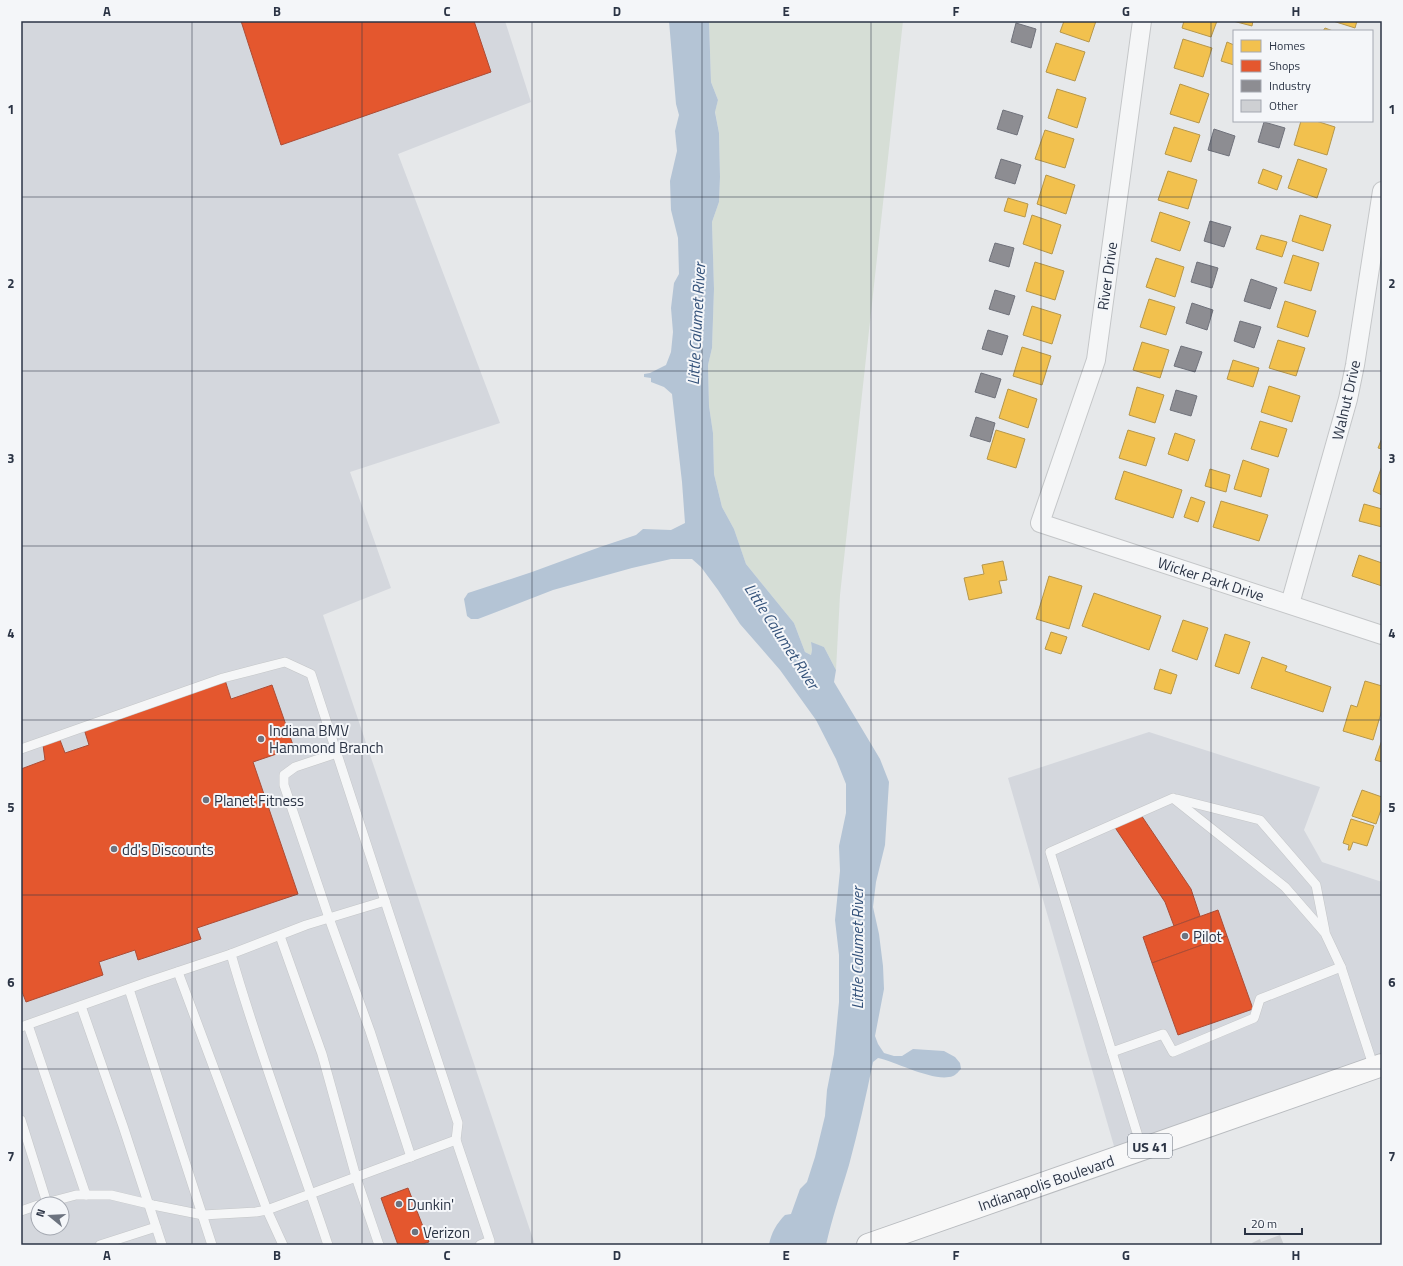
<svg xmlns="http://www.w3.org/2000/svg" width="1403" height="1266" font-family="'Titillium Web',sans-serif">
	<style>
		.built { fill: #d4d7dd; fill-rule: evenodd }
		.green { fill: #d6ded6 }
		.water { fill: #b4c4d5 }
		.homes { fill: #f2c14e; stroke: #b6974b }
		.shops { fill: #e4572e; stroke: #ac4c35 }
		.industry { fill: #8d8d92; stroke: #70727b }
		.building { fill: #ced0d3 }
		.lines { fill: none; stroke-linecap: round; stroke-linejoin: round }
		.service-casing { stroke: #c4c6c8; stroke-width: 10 }
		.minor-casing { stroke: #c4c6c8; stroke-width: 20 }
		.trunk-casing { stroke: #b8bbbf; stroke-width: 24 }
		.service { stroke: #f5f6f7; stroke-width: 9 }
		.minor { stroke: #f5f6f7; stroke-width: 18 }
		.trunk { stroke: #f8f8f8; stroke-width: 22 }
		.grid { fill: none; stroke: #2b3445; stroke-width: 1; stroke-opacity: 0.55 }
		.poi-dot { fill: #6c737f; stroke: #f4f6f9; stroke-width: 1.5 }
		.labels { text-anchor: middle; dominant-baseline: central; stroke-width: 4; stroke-linejoin: round; paint-order: stroke }
		.shield { fill: #f4f6f9; stroke: #676e7b; stroke-width: 1 }
		.shield-label { font-size: 14px; font-weight: bold; fill: #2b3445 }
		.street-label { font-size: 15px; fill: #2b3445; stroke: #f4f6f9 }
		.poi-label { font-size: 15px; fill: #2b3445; stroke: #f4f6f9; text-anchor: start }
		.water-label { font-size: 16px; font-style: italic; fill: #34527a; stroke: #f4f6f9 }
		.neatline { fill: none; stroke: #2b3445; stroke-width: 1.5 }
		.grid-label { font-size: 13px; text-anchor: middle; font-weight: bold; fill: #2b3445 }
	</style>
	<rect width="100%" height="100%" fill="#e6e8ea"/>
	<g class="built">
		<path d="M21 21H505L531 102 398 154 500 423 350 472 391 588 323 615 535 1245H21ZM38 1204H62V1228H38Z"/>
		<path d="M1149 732 1320 787 1304 830 1322 862 1382 882V1057L1116 1153 1008 778Z"/>
	</g>
	<path class="green" d="M709 21H903L840 595 836 670 824 647 811 643 812 650 811 655 805 652 794 623 746 564 734 529 722 507 714 474 713 433 709 406 708 365 712 348 714 289 712 222 719 202 720 177 719 133 715 111 718 100 711 82Z"/>
	<path class="water" d="M669 21H709L711 82 718 100 715 112 719 133 720 177 719 202 712 222 714 289 712 348 708 365 709 406 713 433 714 474 722 507 734 529 746 564 794 623 805 652 811 655 812 650 811 642 824 647 836 670 834 682 880 759 889 782 885 845 876 882 873 907 879 934 883 966 884 989 875 1036 878 1044 884 1053 894 1056H902L913 1049 944 1051 955 1057 960 1063 961 1069C959 1071 956 1075 953 1076 935 1083 897 1062 878 1058L873 1062C866 1097 858 1131 849 1165 841 1192 832 1218 826 1245H769C771 1233 777 1223 785 1215L791 1214 800 1189 807 1182 815 1157 825 1116 827 1090 834 1054 839 1002V955L835 920 840 871 839 846 846 813V784L836 759 816 720 780 670 740 624 718 590 701 567 692 559H671L632 568 553 590 478 619H471L467 616 464 599 468 593 532 572 600 547 636 535 643 529 671 530 685 523 682 482 672 394 664 387 651 382V378L644 377V374L650 373 666 365 671 352 673 332 671 308 674 283 679 274 678 238 671 210 670 181 677 151 675 131 679 115 676 104Z"/>
	<g class="homes">
		<path d="M1064 21H1096L1089 42 1060 32Z"/>
		<path d="M1184 21H1217L1211 37 1182 28Z"/>
		<path d="M1233 21H1253L1252 26Z"/>
		<path d="M1333 21H1357L1355 28Z"/>
		<path d="M1325 28 1333 31H1323Z"/>
		<path d="M1183 39 1212 48 1203 77 1174 68Z"/>
		<path d="M1227 42 1234 45V65L1221 61Z"/>
		<path d="M1056 43 1085 52 1075 81 1046 72Z"/>
		<path d="M1180 84 1209 94 1199 123 1170 114Z"/>
		<path d="M1057 89 1086 98 1077 128 1048 118Z"/>
		<path d="M1301 121H1316L1335 127 1327 155 1294 145Z"/>
		<path d="M1174 127 1200 135 1191 162 1165 154Z"/>
		<path d="M1045 130 1074 139 1065 168 1035 159Z"/>
		<path d="M1298 159 1327 169 1317 198 1288 188Z"/>
		<path d="M1263 169 1282 176 1277 190 1258 183Z"/>
		<path d="M1168 171 1197 180 1188 209 1158 200Z"/>
		<path d="M1046 175 1075 185 1066 214 1037 204Z"/>
		<path d="M1008 198 1028 204 1025 217 1004 211Z"/>
		<path d="M1160 212 1190 222 1180 251 1151 241Z"/>
		<path d="M1032 215 1061 225 1052 254 1023 244Z"/>
		<path d="M1300 215 1331 225 1323 251 1292 241Z"/>
		<path d="M1261 235 1287 242 1282 257 1256 249Z"/>
		<path d="M1293 255 1319 263 1311 291 1284 283Z"/>
		<path d="M1156 258 1184 267 1175 297 1146 287Z"/>
		<path d="M1035 262 1064 271 1055 300 1026 291Z"/>
		<path d="M1149 299 1175 307 1166 335 1140 327Z"/>
		<path d="M1285 301 1316 311 1308 337 1277 327Z"/>
		<path d="M1032 306 1061 315 1052 344 1023 335Z"/>
		<path d="M1278 340 1305 348 1296 376 1269 368Z"/>
		<path d="M1142 342 1169 350 1160 378 1133 370Z"/>
		<path d="M1022 347 1051 356 1042 385 1013 376Z"/>
		<path d="M1233 360 1259 368 1253 387 1227 379Z"/>
		<path d="M1269 386 1300 396 1292 422 1261 412Z"/>
		<path d="M1137 387 1164 395 1155 423 1129 415Z"/>
		<path d="M1008 389 1037 399 1028 428 999 418Z"/>
		<path d="M1260 421 1287 429 1278 457 1251 449Z"/>
		<path d="M996 430 1025 439 1016 468 987 459Z"/>
		<path d="M1128 430 1155 438 1146 466 1119 458Z"/>
		<path d="M1175 433 1195 440 1188 461 1168 454Z"/>
		<path d="M1382 438V449L1378 448Z"/>
		<path d="M1243 460 1269 469 1261 497 1234 489Z"/>
		<path d="M1382 466V495L1373 491Z"/>
		<path d="M1210 469 1230 475 1226 492 1205 486Z"/>
		<path d="M1124 471 1182 490 1173 518 1115 499Z"/>
		<path d="M1191 497 1205 502 1198 522 1184 517Z"/>
		<path d="M1221 501 1268 515 1259 541 1213 527Z"/>
		<path d="M1364 504 1382 509V527L1359 521Z"/>
		<path d="M1359 555 1382 563V586L1352 576Z"/>
		<path d="M1003 561 1007 580 999 581 1002 593 969 600 964 578 984 574 982 565Z"/>
		<path d="M1049 576 1082 586 1069 629 1036 619Z"/>
		<path d="M1094 593 1161 616 1149 650 1082 626Z"/>
		<path d="M1183 620 1208 628 1197 660 1172 651Z"/>
		<path d="M1051 632 1067 637 1061 654 1045 649Z"/>
		<path d="M1225 634 1250 642 1239 674 1215 666Z"/>
		<path d="M1262 657 1287 666 1285 671 1331 687 1323 712 1251 688Z"/>
		<path d="M1160 669 1177 675 1171 694 1154 689Z"/>
		<path d="M1365 681 1382 686V710L1373 740 1343 731 1351 705 1357 707Z"/>
		<path d="M1382 740V762L1375 760Z"/>
		<path d="M1362 790 1382 797V807L1376 824 1352 816Z"/>
		<path d="M1351 819 1374 826 1367 846 1353 842 1350 850H1348L1349 845 1343 843Z"/>
	</g>
	<g class="shops">
		<path d="M241 21H474L491 72 281 145Z"/>
		<path d="M225 680 231 699 272 685 294 748 253 762 298 894 197 928 201 939 138 960 135 950 99 962 103 975 26 1002 21 989V769L45 760 43 745 60 740 65 753 89 745 84 729Z"/>
		<path d="M1141 815 1191 889 1200 916 1174 926 1165 902 1114 826Z"/>
		<path d="M1218 910 1227 936 1152 963 1143 937Z"/>
		<path d="M1227 936 1253 1009 1178 1035 1152 963Z"/>
		<path d="M408 1188 429 1242 419 1245H398L381 1198Z"/>
	</g>
	<g class="industry">
		<path d="M1016 23 1036 29 1031 48 1011 42Z"/>
		<path d="M1003 110 1023 116 1017 135 997 129Z"/>
		<path d="M1264 122 1285 128 1279 148 1258 142Z"/>
		<path d="M1214 129 1235 136 1229 156 1208 150Z"/>
		<path d="M1001 159 1021 165 1015 184 995 178Z"/>
		<path d="M1210 221 1231 227 1224 247 1204 241Z"/>
		<path d="M995 243 1014 248 1009 267 989 261Z"/>
		<path d="M1197 262 1218 268 1212 288 1191 282Z"/>
		<path d="M1251 279 1277 288 1270 309 1244 301Z"/>
		<path d="M995 290 1015 296 1009 315 989 309Z"/>
		<path d="M1192 303 1213 310 1207 330 1186 323Z"/>
		<path d="M1240 321 1261 327 1254 348 1234 341Z"/>
		<path d="M988 330 1008 336 1002 355 982 349Z"/>
		<path d="M1181 346 1202 352 1195 372 1174 366Z"/>
		<path d="M981 373 1001 379 995 398 975 392Z"/>
		<path d="M1176 390 1197 396 1191 416 1170 410Z"/>
		<path d="M976 417 995 423 990 442 970 436Z"/>
	</g>
	<path class="building" d="M1280 1235 1284 1245H1253L1252 1243 1260 1239 1261 1242Z"/>
	<g class="lines">
		<g class="service-casing">
			<g id="service">
				<path d="M21 749 223 678 285 662 311 674 385 901"/>
				<path d="M337 753 295 767 284 775V785L329 918 370 1031 411 1157"/>
				<path d="M1177 799 1260 820 1316 885 1325 931"/>
				<path d="M280 936 322 1054 356 1177 379 1245"/>
				<path d="M178 972 267 1210 283 1245"/>
				<path d="M129 989 212 1245"/>
				<path d="M81 1006 123 1126 162 1245"/>
				<path d="M28 1025 86 1195"/>
				<path d="M21 1027 147 982 231 954"/>
				<path d="M1112 1052 1163 1034 1173 1052 1254 1018 1260 999 1341 967"/>
				<path d="M21 1120 47 1203"/>
				<path d="M456 1140 490 1241 480 1245"/>
				<path d="M1142 1149 1050 852 1173 798 1285 887 1325 933 1341 967 1374 1068"/>
				<path d="M42 1204 76 1195H111L153 1205 203 1215 256 1212 267 1210 456 1140 458 1123 385 901 306 925 231 954C259 1053 296 1148 328 1245"/>
				<path d="M21 1211 38 1205"/>
				<path d="M100 1245 156 1227"/>
			</g>
		</g>
		<g class="minor-casing">
			<g id="minor">
				<path d="M1142 21 1096 360 1040 523 1382 635"/>
				<path d="M1290 604 1348 399 1355 365 1382 191"/>
			</g>
		</g>
		<g class="trunk-casing">
			<path id="trunk" d="M868 1245 1382 1065"/>
		</g>
		<use href="#service" class="service"/>
		<use href="#minor" class="minor"/>
		<use href="#trunk" class="trunk"/>
	</g>
	<path class="grid" d="M192 21V1245M362 21V1245M532 21V1245M702 21V1245M871 21V1245M1041 21V1245M1211 21V1245M21 197H1382M21 371H1382M21 546H1382M21 720H1382M21 895H1382M21 1069H1382"/>
	<g class="poi-dot">
		<circle cx="261" cy="739" r="4"/>
		<circle cx="206" cy="800" r="4"/>
		<circle cx="114" cy="849" r="4"/>
		<circle cx="1185" cy="936" r="4"/>
		<circle cx="399" cy="1204" r="4"/>
		<circle cx="415" cy="1232" r="4"/>
	</g>
	<g class="labels">
		<rect class="shield" x="1128" y="1134" width="44" height="24" rx="3"/>
		<g class="shield-label">
			<text x="1150" y="1146">US 41</text>
		</g>
		<g class="street-label">
			<text transform="translate(1107 276) rotate(-82)">River Drive</text>
			<text transform="translate(1346 400) rotate(-77)">Walnut Drive</text>
			<text transform="translate(1211 579) rotate(18)">Wicker Park Drive</text>
			<text transform="translate(1046 1183) rotate(-19)">Indianapolis Boulevard</text>
		</g>
		<g class="poi-label">
			<text x="269" y="730">Indiana BMV<tspan x="269" dy="17">Hammond Branch</tspan></text>
			<text x="214" y="800">Planet Fitness</text>
			<text x="122" y="849">dd's Discounts</text>
			<text x="1193" y="936">Pilot</text>
			<text x="407" y="1204">Dunkin'</text>
			<text x="423" y="1232">Verizon</text>
		</g>
		<g class="water-label">
			<text transform="translate(696 324) rotate(-87)">Little Calumet River</text>
			<text transform="translate(782 636) rotate(57)">Little Calumet River</text>
			<text transform="translate(857 948) rotate(-90)">Little Calumet River</text>
		</g>
	</g>
	<rect width="1403" height="1266" fill="none" stroke="#f4f6f9" stroke-width="44"/>
	<rect x="1233" y="30" width="140" height="92" fill="#f4f6f9" stroke="#a4a8b1"/>
	<rect x="1241" y="40" width="20" height="12" fill="#f2c14e" stroke="#a4a8b1"/>
	<text x="1269" y="50" font-size="12" fill="#2b3445">Homes</text>
	<rect x="1241" y="60" width="20" height="12" fill="#e4572e" stroke="#a4a8b1"/>
	<text x="1269" y="70" font-size="12" fill="#2b3445">Shops</text>
	<rect x="1241" y="80" width="20" height="12" fill="#8d8d92" stroke="#a4a8b1"/>
	<text x="1269" y="90" font-size="12" fill="#2b3445">Industry</text>
	<rect x="1241" y="100" width="20" height="12" fill="#ced0d3" stroke="#a4a8b1"/>
	<text x="1269" y="110" font-size="12" fill="#2b3445">Other</text>
	<g transform="translate(50 1216) rotate(288)"><circle r="19" fill="#f4f6f9" stroke="#a4a8b1"/>
	<path d="M0-3L7 15L0 10L-7 15Z" fill="#6c737f"/>
	<text y="-6" font-size="11" font-weight="bold" text-anchor="middle" fill="#2b3445">N</text>
	</g>
	<path d="M1245 1228v6h57v-6" fill="none" stroke="#2b3445" stroke-width="2"/>
	<text x="1251" y="1228" font-size="12" fill="#2b3445" stroke="#f4f6f9" stroke-width="3" paint-order="stroke">20 m</text>
	<rect x="22" y="22" width="1359" height="1222" class="neatline"/>
	<g class="grid-label">
		<text x="107" y="16">A</text>
		<text x="277" y="16">B</text>
		<text x="447" y="16">C</text>
		<text x="617" y="16">D</text>
		<text x="786" y="16">E</text>
		<text x="956" y="16">F</text>
		<text x="1126" y="16">G</text>
		<text x="1296" y="16">H</text>
		<text x="11" y="114">1</text>
		<text x="1392" y="114">1</text>
		<text x="11" y="288">2</text>
		<text x="1392" y="288">2</text>
		<text x="11" y="463">3</text>
		<text x="1392" y="463">3</text>
		<text x="11" y="638">4</text>
		<text x="1392" y="638">4</text>
		<text x="11" y="812">5</text>
		<text x="1392" y="812">5</text>
		<text x="11" y="987">6</text>
		<text x="1392" y="987">6</text>
		<text x="11" y="1161">7</text>
		<text x="1392" y="1161">7</text>
		<text x="107" y="1260">A</text>
		<text x="277" y="1260">B</text>
		<text x="447" y="1260">C</text>
		<text x="617" y="1260">D</text>
		<text x="786" y="1260">E</text>
		<text x="956" y="1260">F</text>
		<text x="1126" y="1260">G</text>
		<text x="1296" y="1260">H</text>
	</g>
</svg>
